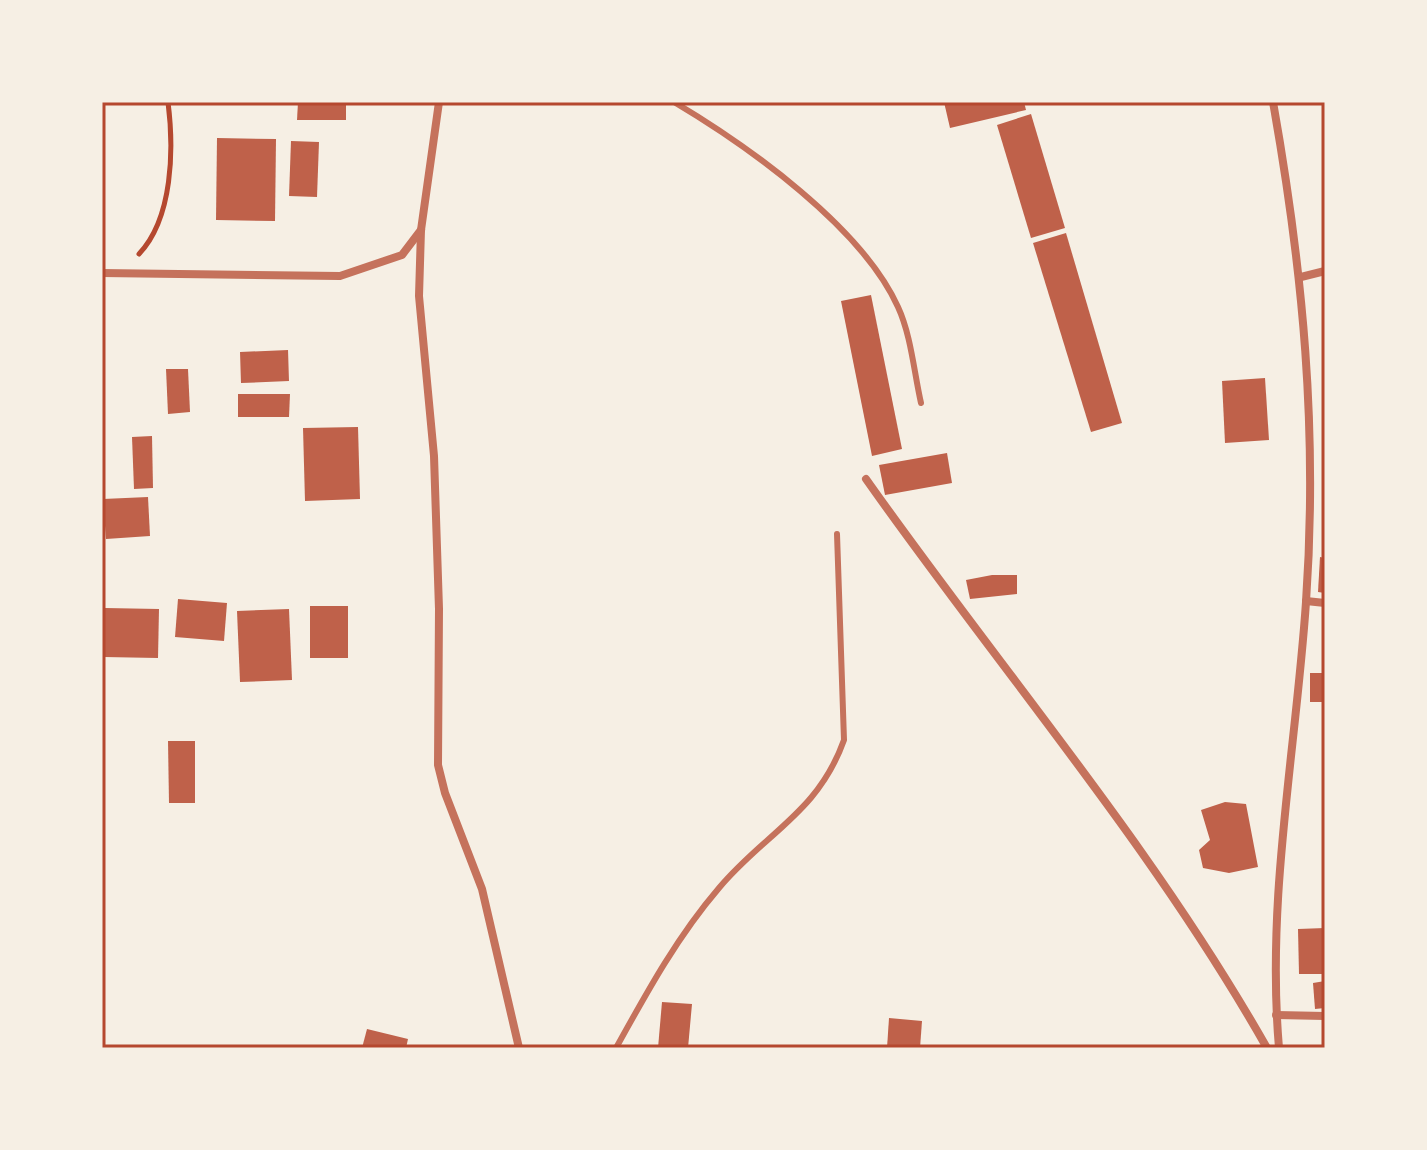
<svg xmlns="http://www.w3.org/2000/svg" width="1427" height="1150" font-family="Ubuntu,sans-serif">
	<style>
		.building { fill: #bf614a }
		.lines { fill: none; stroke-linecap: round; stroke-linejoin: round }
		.path { stroke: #b5482f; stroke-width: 5 }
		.service { stroke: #c5725c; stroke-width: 6 }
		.minor { stroke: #c5725c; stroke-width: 8 }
		.neatline { fill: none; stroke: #b5482f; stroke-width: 3 }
	</style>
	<rect width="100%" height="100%" fill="#f6efe4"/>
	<g class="building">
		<path d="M298 102H346V120H297Z"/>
		<path d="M944 102H1024L1026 110 950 128Z"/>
		<path d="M1031 114 1065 228 1031 238 997 125Z"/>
		<path d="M217 138 276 139 275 221 216 220Z"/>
		<path d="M291 141 319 142 317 197 289 196Z"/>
		<path d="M1066 233 1122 423 1091 432 1033 243Z"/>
		<path d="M871 295 902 449 872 456 841 301Z"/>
		<path d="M288 350 289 381 241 383 240 352Z"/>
		<path d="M166 369H188L190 412 168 414Z"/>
		<path d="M1265 378 1269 440 1225 443 1222 381Z"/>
		<path d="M238 394H290L289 417H238Z"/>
		<path d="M358 427 360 499 305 501 303 428Z"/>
		<path d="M152 436 153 488 134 489 132 437Z"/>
		<path d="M947 453 952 483 885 495 879 465Z"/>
		<path d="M148 497 150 536 106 539 103 499Z"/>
		<path d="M1320 557 1325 558V593L1318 592Z"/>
		<path d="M992 575H1017V594L970 599 966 580Z"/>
		<path d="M178 599 227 603 224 641 175 637Z"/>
		<rect x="310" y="606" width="38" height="52"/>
		<path d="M105 608 159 609 158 658 104 657Z"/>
		<path d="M289 609 292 680 240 682 237 611Z"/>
		<rect x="1310" y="673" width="15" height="29"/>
		<path d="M168 741H195V803H169Z"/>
		<path d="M1225 802 1246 804 1258 867 1229 873 1203 868 1199 850 1210 840 1201 810Z"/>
		<path d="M1325 928V974H1299L1298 929Z"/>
		<path d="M1325 981V1008L1315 1009 1313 983Z"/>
		<path d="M662 1002 692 1004 688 1048H658Z"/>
		<path d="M889 1018 922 1021 920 1048H887Z"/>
		<path d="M367 1029 408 1039 406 1048H362Z"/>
	</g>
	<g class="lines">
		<path class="path" d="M139 254C173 218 174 149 168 102"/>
		<g class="service">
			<path d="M674 102C748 146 862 227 898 307 911 335 914 372 921 403"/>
			<path d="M616 1048C647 992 677 937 719 888 765 833 818 813 844 740L837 534"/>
		</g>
		<g class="minor">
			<path d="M439 102 421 230 419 296 434 456 439 609 438 765 445 793 482 889 519 1048"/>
			<path d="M1273 102C1303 271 1318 430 1306 602 1296 750 1266 898 1279 1048"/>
			<path d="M102 273 340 276 402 255 421 230"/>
			<path d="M1301 277 1325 271"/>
			<path d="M866 479C1000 669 1152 845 1267 1048"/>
			<path d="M1306 601 1325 603"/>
			<path d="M1276 1015 1325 1016"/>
		</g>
	</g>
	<rect width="1427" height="1150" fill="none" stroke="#f6efe4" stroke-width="208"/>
	<rect x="104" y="104" width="1219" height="942" class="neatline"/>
</svg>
